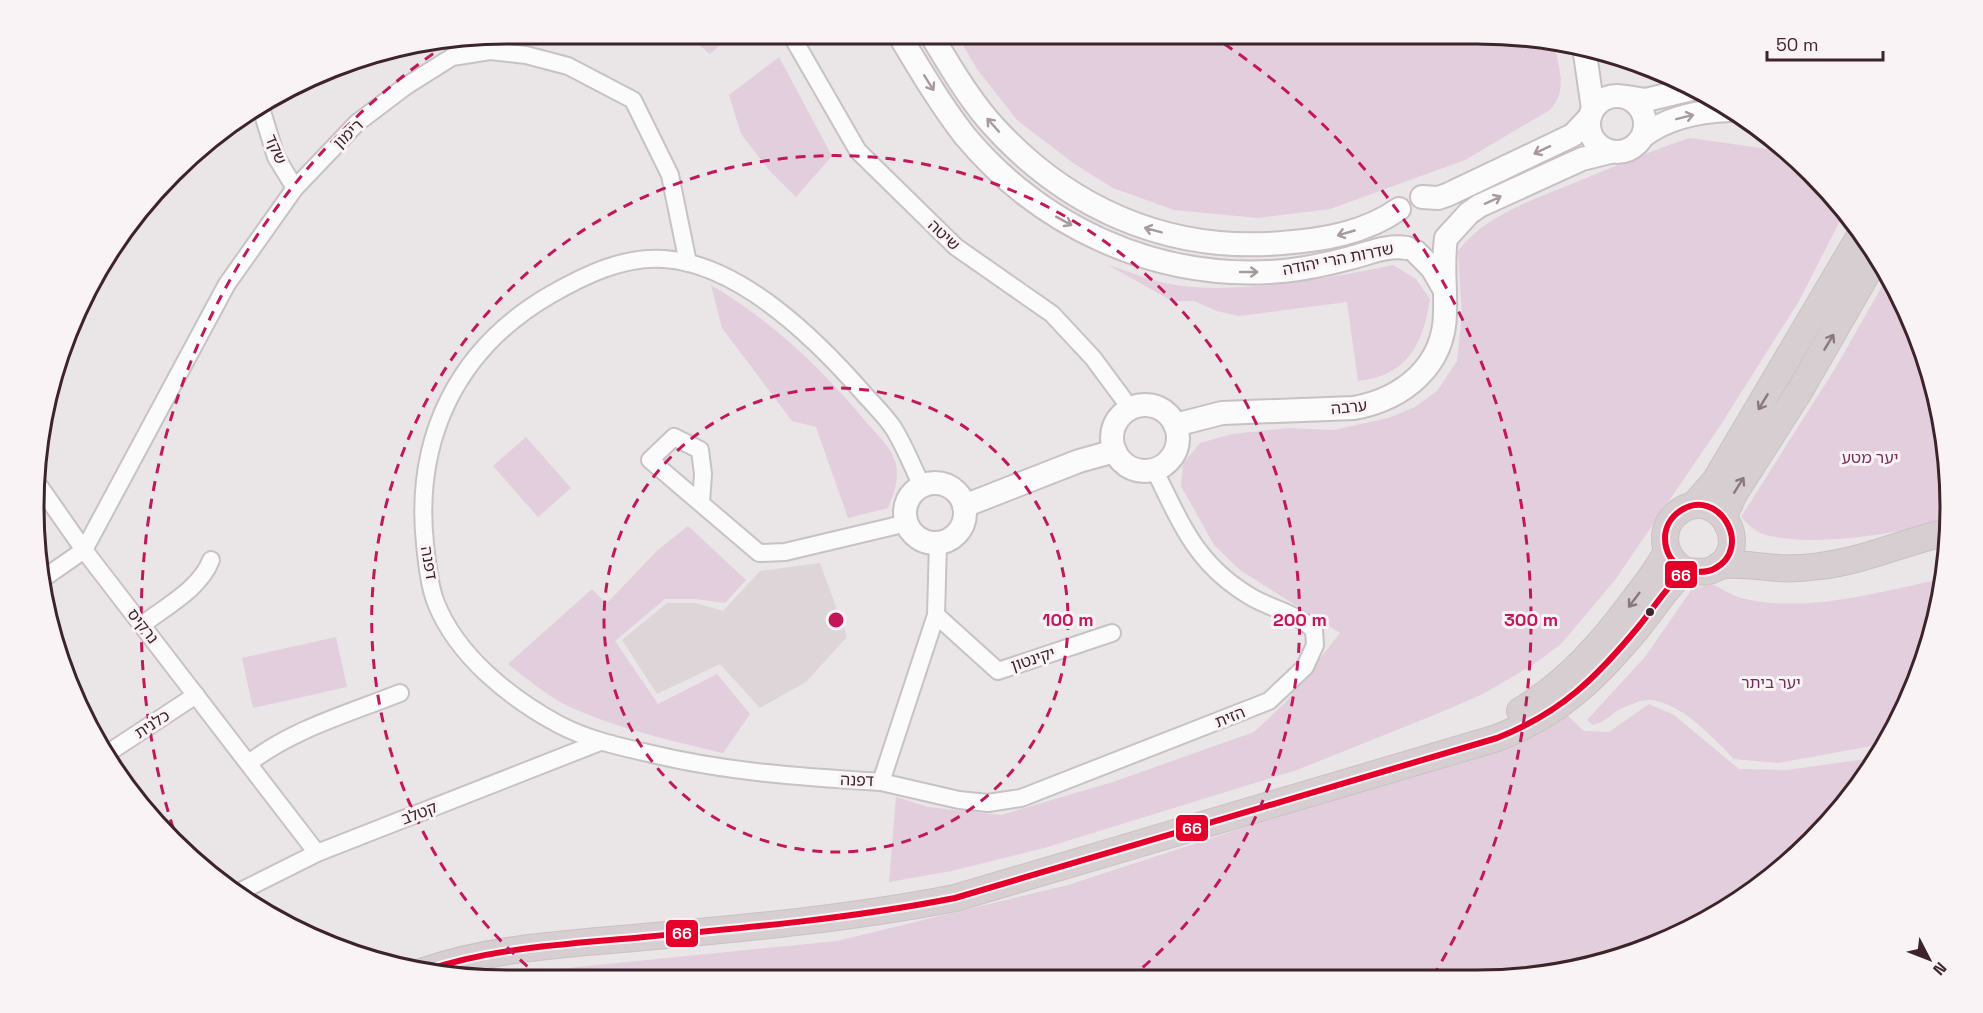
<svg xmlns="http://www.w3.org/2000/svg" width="1983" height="1013" font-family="'Space Grotesk','Noto Sans Hebrew',sans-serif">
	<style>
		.built { fill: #ddd5d8 }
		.green { fill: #e3cedd }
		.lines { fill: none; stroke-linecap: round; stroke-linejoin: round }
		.street-casing { stroke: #c7c2c4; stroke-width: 20 }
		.secondary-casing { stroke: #c8c0c3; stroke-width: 26 }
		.primary-casing { stroke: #cac1c4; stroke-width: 28 }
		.street { stroke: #fcfbfb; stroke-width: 16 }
		.secondary { stroke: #fcfbfb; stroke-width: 22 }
		.primary { stroke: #d6ced0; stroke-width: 26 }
		.bus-1-casing { stroke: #f9f3f6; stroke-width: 10 }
		.bus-1 { stroke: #e4002b; stroke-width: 6 }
		.oneway { stroke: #a69a9d }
		.oneway2 { stroke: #8a787d }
		.ring { fill: none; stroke: #c2185b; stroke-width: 3; stroke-dasharray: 10 8 }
		.bus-dot { fill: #3d232a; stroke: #f9f3f6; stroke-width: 2 }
		.labels { text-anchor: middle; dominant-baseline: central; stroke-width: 6; stroke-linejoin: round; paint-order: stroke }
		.street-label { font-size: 16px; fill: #3d232a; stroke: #f9f3f6 }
		.park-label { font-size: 16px; fill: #732e59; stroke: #f9f3f6 }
		.rim { fill: none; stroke: #3d232a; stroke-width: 3 }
		.centre { fill: #c2185b; stroke: #f9f3f6; stroke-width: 3 }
		.ring-label { font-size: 18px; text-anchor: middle; font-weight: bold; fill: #c2185b; stroke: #f9f3f6; stroke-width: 6; stroke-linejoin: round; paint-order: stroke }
		.line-badge { stroke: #f9f3f6; stroke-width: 2 }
		.badge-label { font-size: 16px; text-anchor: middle; font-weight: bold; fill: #fff }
	</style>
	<rect width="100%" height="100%" fill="#eae5e7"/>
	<path class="built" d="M820 563 847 637 806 682 760 708 720 664 657 694 622 640 667 603H695L723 611 760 571Z"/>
	<g class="green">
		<path d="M685 33H734L710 54Z"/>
		<path d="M956 33 1507 34 1554 42C1558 67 1569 89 1550 110L1465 160 1330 209 1258 218 1174 210 1113 188 1073 163 1017 120 977 69Z"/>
		<path d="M1616 56 1661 72C1641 75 1628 73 1616 56Z"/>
		<path d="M779 57 832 156 796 197 770 171 741 134 729 95Z"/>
		<path d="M1690 138 1788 152 1832 194 1845 211 1799 301 1720 426 1615 580 1561 644 1534 664 1483 694 1439 713 1297 770 1044 848 951 871 889 882 896 797 928 807 1001 815 1113 782 1254 732 1285 703 1340 633 1240 570 1214 545 1181 486 1183 464 1200 443 1232 434 1288 428 1334 430 1388 418 1415 407 1437 391 1457 361 1462 315 1458 251C1486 214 1536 199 1579 181 1616 166 1652 150 1690 138Z"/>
		<path d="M1108 265C1127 271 1146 279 1165 283 1227 297 1331 278 1393 265L1416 279 1430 299C1423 345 1407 376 1358 381L1347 302 1239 316 1217 311 1194 301H1172Z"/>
		<path d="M1889 274 1925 354 1946 444 1949 522C1899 532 1810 549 1763 534 1754 531 1747 523 1741 517L1836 367Z"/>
		<path d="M711 285C772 321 821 368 867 423 876 433 893 450 896 464 899 480 894 493 888 508L848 518 816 427 792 421 722 328Z"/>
		<path d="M526 437 571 488 538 517 493 466Z"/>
		<path d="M688 526 746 580 725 603 696 599H665L615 641 658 704 717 674 750 714 723 753C673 741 615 728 568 706 546 695 527 679 508 664L592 589 606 604 658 550Z"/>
		<path d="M1942 579C1933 637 1916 694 1883 744L1778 763 1734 759C1712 737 1684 705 1652 700 1644 699 1632 704 1625 707 1612 712 1608 721 1593 725L1587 720 1645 657 1692 589 1712 584C1721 588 1731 595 1741 598 1806 614 1878 592 1942 579Z"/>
		<path d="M336 637 347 687 253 708 242 658Z"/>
		<path d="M1649 704 1674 715 1739 769 1787 770 1873 758 1833 818 1764 882 1657 944 1539 976 468 978 837 941 1068 885 1439 764 1563 711 1584 731 1609 732Z"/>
	</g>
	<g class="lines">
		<g class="street-casing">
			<g id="street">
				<path d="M790 33 858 151 956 247 1052 314 1093 358 1130 408"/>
				<path d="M261 108 276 157 295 188"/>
				<path d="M922 486C912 466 904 444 892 426 884 415 874 405 865 395 817 340 741 264 664 259 623 256 583 276 550 295 457 349 414 438 425 544 427 563 429 585 436 603 457 656 510 698 558 724 586 739 617 746 648 753 725 772 802 777 881 782L936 615 938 542"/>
				<path d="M40 487 84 550 317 853"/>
				<path d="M701 503 703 474 700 450 674 437 650 460 759 553 785 552 907 523"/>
				<path d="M41 580 84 550 227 284 295 188 357 123 406 86 452 57 490 51 526 55 568 66 633 100 670 175 688 263"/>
				<path d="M936 615 998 671 1112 633"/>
				<path d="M142 625C166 606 200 589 211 560"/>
				<path d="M108 753 196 695"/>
				<path d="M249 763C293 729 347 714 400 693"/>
				<path d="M881 782 959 800 988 803 1021 798 1269 701 1305 667 1315 645 1314 630C1297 614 1273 609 1253 598 1196 565 1182 525 1154 469"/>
				<path d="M241 891 317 853 600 742"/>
			</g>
		</g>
		<g class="secondary-casing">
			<g id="secondary">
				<path d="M898 33C919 68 940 104 965 136 1040 226 1152 278 1269 272 1296 271 1324 265 1350 258 1370 253 1386 245 1407 248"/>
				<path d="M930 33C948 63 966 94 988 120 1064 207 1166 253 1282 243 1323 240 1365 233 1399 209"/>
				<path d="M1584 47 1593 109"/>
				<circle cx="1617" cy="124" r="28"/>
				<path d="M1627 97 1646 100 1696 88"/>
				<path d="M1643 136C1668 117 1700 111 1731 110"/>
				<path d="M1422 197 1438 198 1447 195 1573 135 1589 118"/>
				<path d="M1448 236 1469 213 1479 206 1582 159 1610 152"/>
				<path d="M1416 252 1432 268 1443 287"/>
				<circle cx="1145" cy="438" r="33"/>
				<path d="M1175 425 1222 413 1354 408C1403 399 1445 366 1445 312 1446 287 1442 264 1446 238"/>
				<circle cx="935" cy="513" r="30"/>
				<path d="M964 506 1079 461 1115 451"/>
			</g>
		</g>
		<g class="primary-casing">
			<g id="primary">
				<path d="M1694 505 1715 481 1861 234"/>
				<path d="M1724 516 1734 494 1799 392 1877 256"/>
				<path d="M1719 566C1738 562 1759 567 1778 568 1792 569 1806 568 1820 566 1864 561 1905 541 1949 532"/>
				<path d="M1520 711C1568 682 1603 642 1636 597 1647 583 1659 568 1667 551"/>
				<path d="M424 971C494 947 571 944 644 937 747 928 853 918 955 898L1497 738C1561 713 1597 677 1639 626 1654 608 1666 587 1683 573 1692 569 1703 575 1714 569 1755 548 1718 485 1680 511 1671 517 1665 527 1665 538 1665 553 1673 564 1686 571"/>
			</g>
		</g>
		<use href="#street" class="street"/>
		<use href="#secondary" class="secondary"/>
		<use href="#primary" class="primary"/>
		<g class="bus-1-casing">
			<path id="bus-1" d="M424 971C494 947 571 944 644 937 747 928 853 918 955 898L1497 738C1561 713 1597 677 1639 626 1654 608 1666 587 1683 573 1692 569 1703 575 1714 569 1755 548 1718 485 1680 511 1671 517 1665 527 1665 538 1665 553 1673 564 1686 571"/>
		</g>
		<use href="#bus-1" class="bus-1"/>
	</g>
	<defs><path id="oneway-shaft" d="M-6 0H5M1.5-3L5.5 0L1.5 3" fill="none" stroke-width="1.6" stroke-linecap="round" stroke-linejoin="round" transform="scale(1.5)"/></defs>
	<g class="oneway">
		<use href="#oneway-shaft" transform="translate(929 83) rotate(58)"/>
		<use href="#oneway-shaft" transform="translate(1685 117) rotate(-14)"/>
		<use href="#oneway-shaft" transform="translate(993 125) rotate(-132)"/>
		<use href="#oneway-shaft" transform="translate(1542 150) rotate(155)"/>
		<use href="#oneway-shaft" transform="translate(1493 200) rotate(-25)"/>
		<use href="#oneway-shaft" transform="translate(1064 221) rotate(29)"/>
		<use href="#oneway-shaft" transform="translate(1153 230) rotate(-165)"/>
		<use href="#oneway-shaft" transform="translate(1346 233) rotate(164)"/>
		<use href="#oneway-shaft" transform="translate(1249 272)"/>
	</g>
	<g class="oneway2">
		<use href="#oneway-shaft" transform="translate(1829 342) rotate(-59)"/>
		<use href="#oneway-shaft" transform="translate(1763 402) rotate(121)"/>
		<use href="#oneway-shaft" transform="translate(1739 485) rotate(-58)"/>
		<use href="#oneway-shaft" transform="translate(1634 600) rotate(127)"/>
	</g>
	<g class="ring">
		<circle cx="836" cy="620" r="232"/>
		<path d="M541 978A464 464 0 1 1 1134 975"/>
		<path d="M179 846A695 695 0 0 1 447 44M1209 34A695 695 0 0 1 1435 973"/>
	</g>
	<circle class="bus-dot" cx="1650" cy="612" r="5"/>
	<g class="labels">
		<g class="street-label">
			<text transform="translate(348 134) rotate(-44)">רימון</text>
			<text transform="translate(276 149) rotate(67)">שקד</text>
			<text transform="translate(944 235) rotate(43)">שיטה</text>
			<text transform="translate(1338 259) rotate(-11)">שדרות הרי יהודה</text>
			<text transform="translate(1349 407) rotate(-6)">ערבה</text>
			<text transform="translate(429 563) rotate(80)">דפנה</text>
			<text transform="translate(143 626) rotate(52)">נרקיס</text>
			<text transform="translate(1033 659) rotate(-18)">יקינטון</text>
			<text transform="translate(1230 717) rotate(-22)">הזית</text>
			<text transform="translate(152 724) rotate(-33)">כלנית</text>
			<text transform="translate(857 780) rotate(2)">דפנה</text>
			<text transform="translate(419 813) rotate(-21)">קטלב</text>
		</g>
		<g class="park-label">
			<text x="1870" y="457">יער מטע</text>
			<text x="1771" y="682">יער ביתר</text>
		</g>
	</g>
	<path d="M0 0H1983V1013H0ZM507 44H1477A463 463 0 0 1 1940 507V507A463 463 0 0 1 1477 970H507A463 463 0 0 1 44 507V507A463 463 0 0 1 507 44Z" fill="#f9f3f6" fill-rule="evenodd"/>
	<path class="rim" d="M507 44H1477A463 463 0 0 1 1940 507V507A463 463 0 0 1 1477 970H507A463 463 0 0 1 44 507V507A463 463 0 0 1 507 44Z"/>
	<circle cx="836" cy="620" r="9" class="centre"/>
	<g class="ring-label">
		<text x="1068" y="626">100 m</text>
		<text x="1300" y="626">200 m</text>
		<text x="1531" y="626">300 m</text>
	</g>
	<g class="line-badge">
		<rect x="1664" y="560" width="34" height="29" rx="6" fill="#e4002b"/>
		<rect x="1175" y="814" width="34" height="28" rx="6" fill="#e4002b"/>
		<rect x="665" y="919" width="34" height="29" rx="6" fill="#e4002b"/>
	</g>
	<g class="badge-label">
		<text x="1681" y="581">66</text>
		<text x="1192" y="834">66</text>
		<text x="682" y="939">66</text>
	</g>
	<g transform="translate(1929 959) rotate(132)" stroke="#f9f3f6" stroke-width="4.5" paint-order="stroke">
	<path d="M0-4.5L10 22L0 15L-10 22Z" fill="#3d232a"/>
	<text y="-9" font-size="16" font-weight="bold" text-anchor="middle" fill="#3d232a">N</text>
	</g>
	<path d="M1767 51v9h116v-9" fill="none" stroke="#3d232a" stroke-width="3"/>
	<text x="1776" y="51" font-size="18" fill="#3d232a" stroke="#f9f3f6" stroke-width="4.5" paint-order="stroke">50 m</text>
</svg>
